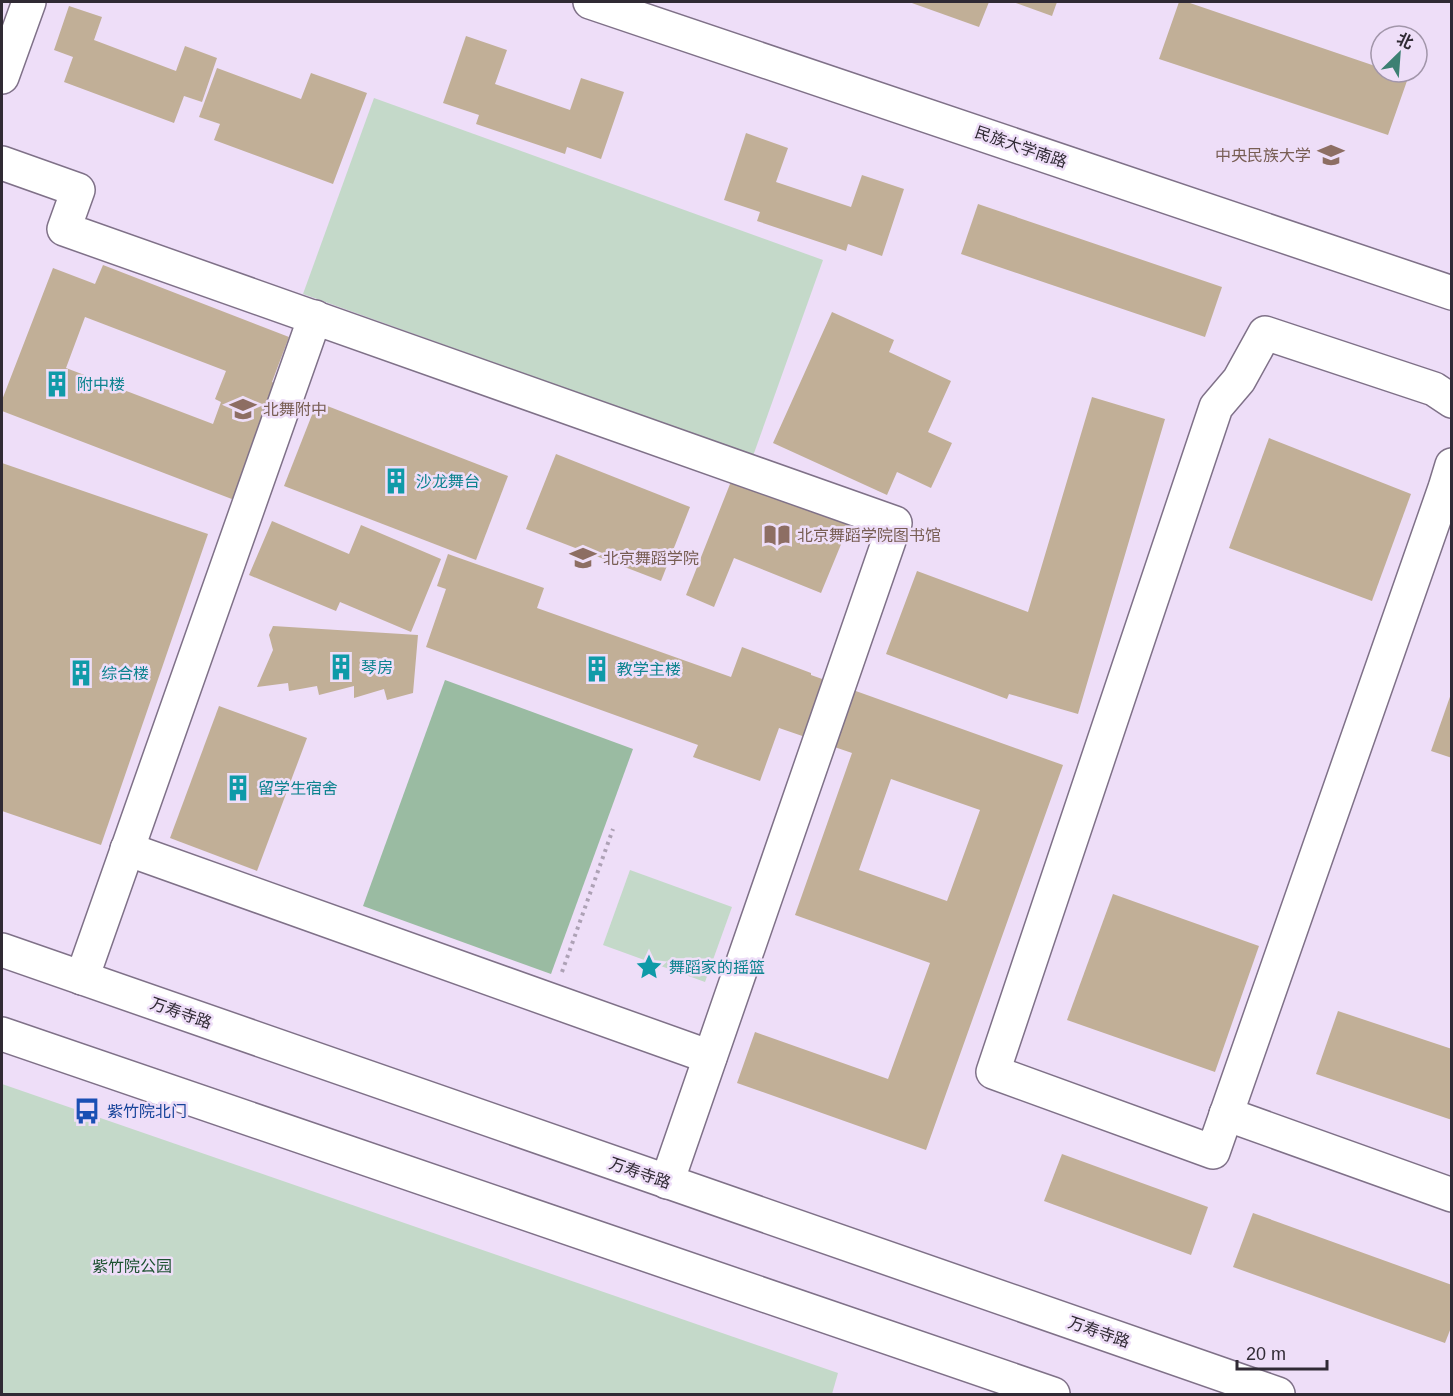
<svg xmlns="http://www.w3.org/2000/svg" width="1453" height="1396" font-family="Arial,'Noto Sans SC',sans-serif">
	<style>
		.green { fill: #c4d9c9 }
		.forest { fill: #9abba2 }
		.building { fill: #c1af97; fill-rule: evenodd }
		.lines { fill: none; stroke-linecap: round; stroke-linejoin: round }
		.minor-casing { stroke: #7f7188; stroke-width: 36 }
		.path { stroke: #ada1b5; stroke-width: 4; stroke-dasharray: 3 4.5; stroke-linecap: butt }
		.minor { stroke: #fff; stroke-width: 33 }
		.labels { text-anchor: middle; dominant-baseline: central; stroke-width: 5; stroke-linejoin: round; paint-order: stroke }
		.street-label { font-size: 16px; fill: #302a34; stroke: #eedef8 }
		.education-label { font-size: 16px; fill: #785e54; stroke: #eedef8; text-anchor: start }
		.culture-label { font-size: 16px; fill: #0d838f; stroke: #eedef8; text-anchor: start }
		.transit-label { font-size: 16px; fill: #164399; stroke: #eedef8; text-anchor: start }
		.park-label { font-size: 16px; fill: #1d5230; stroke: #eedef8 }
	</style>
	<rect width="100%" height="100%" fill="#eedef8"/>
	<g class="green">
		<path d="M374 98 823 260 753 456 303 294Z"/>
		<path d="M630 870 732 907 705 982 603 945Z"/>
		<path d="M2 1084 838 1373 832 1394H2Z"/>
	</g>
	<path class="forest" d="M445 680 633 749 551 974 363 906Z"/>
	<g class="building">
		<path d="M909 2H989L979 27Z"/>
		<path d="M1013 2H1057L1052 16Z"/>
		<path d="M1179 2H1187L1381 68V72H1392L1408 78 1388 135 1159 59Z"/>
		<path d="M69 6 102 17 94 40 176 71 185 46 217 58 202 102 184 96 174 123 64 82 73 57 54 50Z"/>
		<path d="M466 36 507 50 495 84 570 110 581 78 624 92 601 159 567 147 565 154 476 124 479 115 443 103Z"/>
		<path d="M217 68 301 99 311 73 367 93 333 184 214 140 220 124 199 117Z"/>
		<path d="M746 133 788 148 776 182 851 207 862 175 904 189 882 256 848 244 846 251 757 221 760 212 724 200Z"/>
		<path d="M978 204 1222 287 1205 337 961 254Z"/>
		<path d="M103 265 289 337 272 382 281 386 237 501 2 411V400L53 268 95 284ZM85 317 226 371 215 399 221 402 213 424 66 368Z"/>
		<path d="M832 312 894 340 889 352 951 381 928 432 952 443 931 488 897 472 887 495 773 443Z"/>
		<path d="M1092 397 1165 419 1078 714 1009 694 1007 699 886 654 917 571 1028 612Z"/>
		<path d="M317 402 508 476 476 560 284 486Z"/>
		<path d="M1269 438 1411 494 1372 601 1229 548Z"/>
		<path d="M556 454 690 507 661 581 526 529Z"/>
		<path d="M2 463 208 534 101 845 2 811Z"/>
		<path d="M732 479 849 525 821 593 734 558 714 607 686 595Z"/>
		<path d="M272 521 349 554 361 525 441 559 411 632 340 602 336 611 249 575Z"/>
		<path d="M448 554 544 588 537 608 731 677 742 647 811 673V675L1063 765 926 1150 737 1083 755 1032 888 1079 930 963 795 915 852 753 779 728 760 781 693 757 698 745 426 647 446 589 437 586ZM891 779 980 810 947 901 859 870Z"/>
		<path d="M273 626 418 635 413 693 387 700 384 689 354 698V686L319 695 317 686 289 691 288 683 257 687 273 650 269 635Z"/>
		<path d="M1452 691V758L1431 751Z"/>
		<path d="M219 706 307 738 257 871 170 838Z"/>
		<path d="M1113 894 1259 946 1215 1072 1067 1020Z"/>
		<path d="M1338 1011 1452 1049V1120L1316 1074Z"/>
		<path d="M1062 1154 1208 1207 1191 1255 1044 1201Z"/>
		<path d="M1253 1213 1452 1285V1325L1445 1343 1233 1267Z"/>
	</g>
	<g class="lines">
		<g class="minor-casing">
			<g id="minor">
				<path d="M590 2 1452 293"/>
				<path d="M2 77 29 2"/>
				<path d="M2 163 78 190 64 229 895 523 667 1182"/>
				<path d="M1452 401 1434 389 1265 333 1239 380 1216 407 993 1072 1213 1152 1445 488 1452 465"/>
				<path d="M127 849 710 1057"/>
				<path d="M2 950 1278 1394"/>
				<path d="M82 978 315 317"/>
				<path d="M2 1034 1053 1394"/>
				<path d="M1226 1114 1452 1195"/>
			</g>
		</g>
		<path class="path" d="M562 972 613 829"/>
		<use href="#minor" class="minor"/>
	</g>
	<defs>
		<g id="university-bare" transform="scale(2.07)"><path d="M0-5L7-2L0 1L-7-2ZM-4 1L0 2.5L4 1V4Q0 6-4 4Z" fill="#8d6e63" stroke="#eedef8" stroke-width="2.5" paint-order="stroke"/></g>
		<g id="building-bare" transform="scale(2.07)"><path d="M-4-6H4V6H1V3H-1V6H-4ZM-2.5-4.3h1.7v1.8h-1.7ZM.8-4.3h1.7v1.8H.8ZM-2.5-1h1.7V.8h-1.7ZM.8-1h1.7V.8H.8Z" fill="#0f9aa8" stroke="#eedef8" stroke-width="2.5" paint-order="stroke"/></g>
		<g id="school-bare" transform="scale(2.07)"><path d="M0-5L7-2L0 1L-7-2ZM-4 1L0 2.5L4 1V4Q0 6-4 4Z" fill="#8d6e63" stroke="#eedef8" stroke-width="2.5" paint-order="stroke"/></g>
		<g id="library-bare" transform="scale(2.07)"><path d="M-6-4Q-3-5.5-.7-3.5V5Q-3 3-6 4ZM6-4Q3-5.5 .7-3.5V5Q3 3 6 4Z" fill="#8d6e63" stroke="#eedef8" stroke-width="2.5" paint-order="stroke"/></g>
		<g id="sight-bare" transform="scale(2.07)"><path d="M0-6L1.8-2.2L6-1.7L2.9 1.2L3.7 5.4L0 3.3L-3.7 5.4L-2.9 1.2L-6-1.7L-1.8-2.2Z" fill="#0f9aa8" stroke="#eedef8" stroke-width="2.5" paint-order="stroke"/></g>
		<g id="bus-bare" transform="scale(2.07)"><path d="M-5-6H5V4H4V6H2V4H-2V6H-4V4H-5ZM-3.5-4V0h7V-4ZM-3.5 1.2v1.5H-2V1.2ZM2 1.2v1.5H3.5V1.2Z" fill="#1a4fb4" stroke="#eedef8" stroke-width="2.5" paint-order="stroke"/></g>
	</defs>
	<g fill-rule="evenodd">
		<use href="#university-bare" x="1331" y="155"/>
		<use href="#building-bare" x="57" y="384"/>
		<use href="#school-bare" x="243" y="409"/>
		<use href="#building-bare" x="396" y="481"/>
		<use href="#library-bare" x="777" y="535"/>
		<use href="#university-bare" x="583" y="558"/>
		<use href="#building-bare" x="341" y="667"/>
		<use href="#building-bare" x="597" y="669"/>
		<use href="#building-bare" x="81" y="673"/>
		<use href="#building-bare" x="238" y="788"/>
		<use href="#sight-bare" x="649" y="967"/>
		<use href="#bus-bare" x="87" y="1111"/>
	</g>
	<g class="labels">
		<g class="street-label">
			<text transform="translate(1021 147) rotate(19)">民族大学南路</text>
			<text transform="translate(181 1013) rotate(19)">万寿寺路</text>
			<text transform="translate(640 1173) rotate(19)">万寿寺路</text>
			<text transform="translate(1099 1332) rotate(19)">万寿寺路</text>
		</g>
		<g class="education-label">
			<text x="1311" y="155" text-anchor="end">中央民族大学</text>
			<text x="263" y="409">北舞附中</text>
			<text x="797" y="535">北京舞蹈学院图书馆</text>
			<text x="603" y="558">北京舞蹈学院</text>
		</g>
		<g class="culture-label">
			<text x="77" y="384">附中楼</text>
			<text x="416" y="481">沙龙舞台</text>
			<text x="361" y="667">琴房</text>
			<text x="617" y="669">教学主楼</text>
			<text x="101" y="673">综合楼</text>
			<text x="258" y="788">留学生宿舍</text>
			<text x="669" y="967">舞蹈家的摇篮</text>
		</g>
		<g class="transit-label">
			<text x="107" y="1111">紫竹院北门</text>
		</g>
		<g class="park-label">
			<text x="132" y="1266">紫竹院公园</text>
		</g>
	</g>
	<rect width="1453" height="1396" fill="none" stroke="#302a34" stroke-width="6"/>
	<g transform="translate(1399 54) rotate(25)"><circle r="28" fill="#eedef8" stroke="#a296aa" stroke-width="1.5"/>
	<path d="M0-4.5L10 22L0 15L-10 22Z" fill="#3c8073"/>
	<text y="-9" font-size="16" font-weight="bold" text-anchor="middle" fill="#302a34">北</text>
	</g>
	<path d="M1237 1360v9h90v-9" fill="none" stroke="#302a34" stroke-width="3"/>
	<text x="1246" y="1360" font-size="18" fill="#302a34" stroke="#eedef8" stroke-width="4.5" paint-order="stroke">20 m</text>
</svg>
